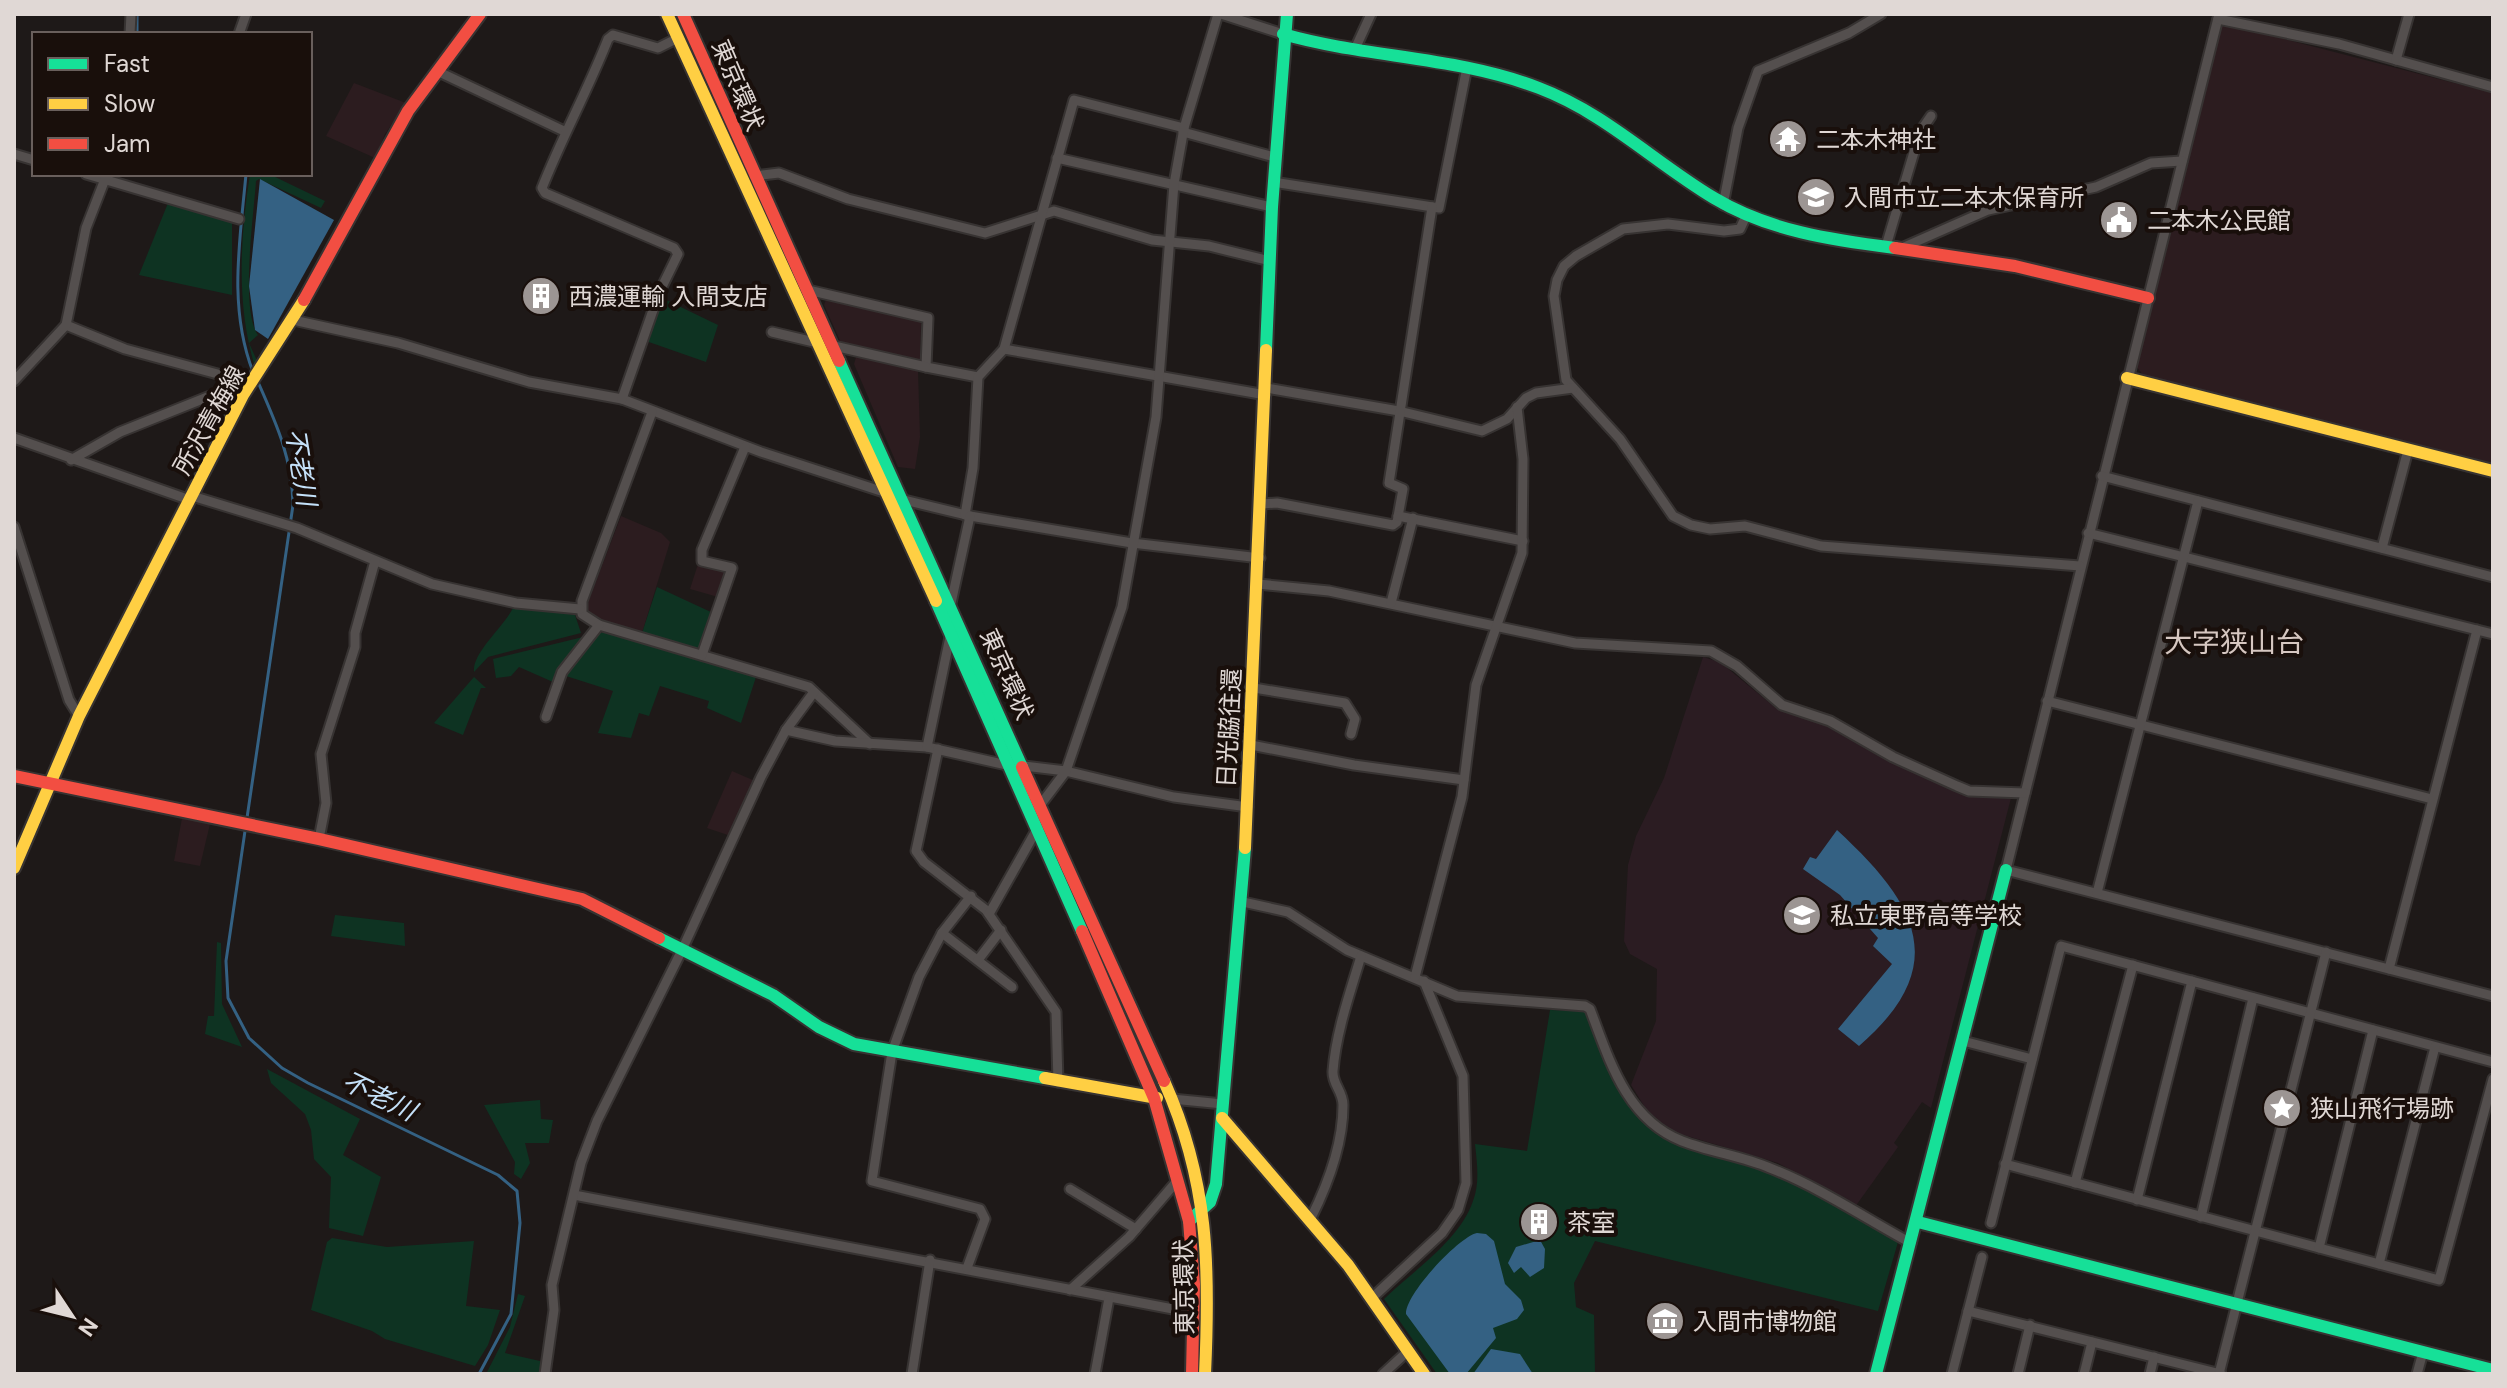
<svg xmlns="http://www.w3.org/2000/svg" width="2507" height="1388" font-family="'DM Sans','Noto Sans JP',sans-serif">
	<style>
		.industrial { fill: #2c1c1f }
		.education { fill: #2b1c22 }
		.green { fill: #0e3322 }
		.water { fill: #346183 }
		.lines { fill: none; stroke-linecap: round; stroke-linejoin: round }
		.stream { stroke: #346183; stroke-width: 3 }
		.street-casing { stroke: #373332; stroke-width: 13 }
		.fast-casing { stroke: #373332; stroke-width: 16 }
		.slow-casing { stroke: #373332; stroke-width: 16 }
		.jam-casing { stroke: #373332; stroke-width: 16 }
		.street { stroke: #544f4e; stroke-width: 9 }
		.fast { stroke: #16e098; stroke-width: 12 }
		.slow { stroke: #ffcf43; stroke-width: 12 }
		.jam { stroke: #f24e42; stroke-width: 12 }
		.labels { text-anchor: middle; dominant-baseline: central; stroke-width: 8; stroke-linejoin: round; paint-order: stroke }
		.street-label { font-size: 24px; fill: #e0d8d5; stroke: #190f0b }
		.poi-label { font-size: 24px; fill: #e0d8d5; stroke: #190f0b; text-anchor: start }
		.water-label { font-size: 26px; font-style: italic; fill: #c4e0f8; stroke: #190f0b }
		.quarter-label { font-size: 28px; fill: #d6c7c1; stroke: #190f0b }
	</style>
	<rect width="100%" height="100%" fill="#1e1918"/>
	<g class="industrial">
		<path d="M2222 23 2493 93V463L2143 375 2136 366Z"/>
		<path d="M354 83 406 103 385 134 375 158 326 136Z"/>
		<path d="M827 297 921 321 920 364 842 345 824 305Z"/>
		<path d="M857 354 918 370 920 437 915 469 898 467 854 364Z"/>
		<path d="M621 516 661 533 670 542 642 633 588 616 585 610Z"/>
		<path d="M698 564 726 570 718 597 690 589Z"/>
		<path d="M732 771 755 781 731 836 707 828Z"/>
		<path d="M182 818 210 824 200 866 174 861Z"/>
	</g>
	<path class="education" d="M1703 657 1720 662 1777 709 1831 726 1958 792 1972 797 2011 798 1931 1108 1922 1102 1894 1143 1898 1147 1855 1207 1778 1163 1670 1131 1649 1114 1631 1085 1656 1021 1657 969 1630 954 1624 941 1628 865 1636 836 1664 778Z"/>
	<g class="green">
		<path d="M250 174H269L325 201 321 208 259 179 256 181C254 213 240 311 258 335L249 343 258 363 255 367C236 305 240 238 250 174Z"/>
		<path d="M168 203 232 223V295L139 275Z"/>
		<path d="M662 298 718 325 706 362 646 341Z"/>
		<path d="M657 587 713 613 701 648 696 650 642 633Z"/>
		<path d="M514 606 575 615 581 633 488 657 474 672C472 652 505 626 514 606Z"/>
		<path d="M603 632 756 677 741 723 707 708 709 701 660 686 649 716 639 713 631 738 598 733 613 691 566 676 596 635Z"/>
		<path d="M583 637 558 669 553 682 519 667 511 676 496 678 493 659Z"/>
		<path d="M474 677 486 688H481L463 735 434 723Z"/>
		<path d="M335 915 404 923 405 946 331 936Z"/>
		<path d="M217 942 221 943 222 1004 242 1047 205 1034 208 1016H214Z"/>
		<path d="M1550 1010 1588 1011 1597 1044 1612 1075 1661 1133 1773 1171 1898 1242 1878 1311 1595 1241 1574 1283 1576 1307 1594 1315 1595 1374H1437L1384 1299C1413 1271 1460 1240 1473 1201 1480 1183 1477 1163 1475 1144L1527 1151Z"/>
		<path d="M267 1069 360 1119 343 1155 381 1177 363 1236 329 1228 331 1177 314 1159 311 1130 305 1114 271 1083Z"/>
		<path d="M540 1100 541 1119 553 1120 549 1143H525L530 1163 521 1179 514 1174 515 1162 484 1105Z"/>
		<path d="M332 1238 387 1247 474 1241 466 1306 500 1310 488 1345 475 1366 385 1339 372 1331 311 1310 327 1242Z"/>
		<path d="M518 1294 525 1296 505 1353 540 1361V1372L486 1374 510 1327Z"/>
	</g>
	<g class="water">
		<path d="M260 179 334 220 268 339 255 330 249 286Z"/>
		<path d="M1837 830C1915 902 1954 964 1859 1046L1838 1029 1892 964 1873 946 1878 938 1840 895 1803 869 1810 857 1816 859Z"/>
		<path d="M1477 1233 1486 1234 1494 1241 1505 1284 1521 1300 1524 1310 1517 1319 1493 1328 1496 1338 1466 1374H1450L1406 1314C1405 1294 1460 1236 1477 1233Z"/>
		<path d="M1540 1240 1545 1249 1544 1268 1530 1277 1521 1267 1514 1273 1508 1263 1516 1247Z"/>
		<path d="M1491 1349 1520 1354 1533 1374H1473Z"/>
	</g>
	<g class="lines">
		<g class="stream">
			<path d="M137 34V14"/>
			<path d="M246 174C240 241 228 307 253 372"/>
			<path d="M247 818 293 505C292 458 277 425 258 382"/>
			<path d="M245 831 226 961 228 998 249 1038 282 1068 308 1083 498 1175 517 1191 520 1223 511 1314 479 1374"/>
		</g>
		<g class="street-casing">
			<g id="street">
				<path d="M1221 14 1283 34"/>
				<path d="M2219 14 2006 870 2493 996"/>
				<path d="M2218 19 2339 44 2493 87"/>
				<path d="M130 34 131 14"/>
				<path d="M239 34 246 14"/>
				<path d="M1355 49 1371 14"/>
				<path d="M2396 60 2409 14"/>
				<path d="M437 71 564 131"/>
				<path d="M1183 132 1274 157"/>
				<path d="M14 154 34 160"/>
				<path d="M1057 158 1272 207"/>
				<path d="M86 174 239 219"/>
				<path d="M754 176 779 173 848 199 985 233 1054 211 1152 240 1209 246 1270 261"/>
				<path d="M1273 182 1439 208 1467 67"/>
				<path d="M1723 205 1738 128 1758 71 1849 33 1881 14"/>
				<path d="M1746 216 1740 229 1724 231 1668 224 1623 229 1576 256 1564 266 1557 280 1554 296 1566 380 1620 439 1673 516 1691 525 1710 529 1745 526 1821 546 2080 566"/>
				<path d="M1886 246 1920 132 1931 116"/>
				<path d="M1904 247 1988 210 2096 187 2151 163 2182 161"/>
				<path d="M808 290 928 318 926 367 978 377"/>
				<path d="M293 320 398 343 529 382 622 399 761 452 887 493"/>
				<path d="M66 325 125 349 251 383"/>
				<path d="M772 332 818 343"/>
				<path d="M834 346 926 367"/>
				<path d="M1004 349 1266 395"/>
				<path d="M14 381 66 325 86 228 107 174"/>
				<path d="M1266 388 1399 411 1482 431 1507 419 1526 398 1536 393 1573 388"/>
				<path d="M622 399 659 293 678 254 674 248 545 193 542 188C562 137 588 90 608 39L613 35 658 48 678 38"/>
				<path d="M652 412 582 601V614L599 625 809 687 870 744"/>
				<path d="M14 438 190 500"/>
				<path d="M71 460 120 432 245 382"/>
				<path d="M2102 476 2493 577"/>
				<path d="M192 496 297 528 432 584 516 603 580 609"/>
				<path d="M900 499 970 516 1132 543 1260 558"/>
				<path d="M1262 504 1277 503 1393 525 1397 522 1403 489 1389 483 1432 207"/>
				<path d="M965 515 973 468 978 377 1004 349 1074 100 1184 128"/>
				<path d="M1398 516 1523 541"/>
				<path d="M14 527 69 700 79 716"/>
				<path d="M2088 533 2493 634"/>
				<path d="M2382 548 2408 450"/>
				<path d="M1258 584 1329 591 1575 643 1711 651 1737 666 1782 705 1830 721 1893 757 1957 786 1969 791 2025 793"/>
				<path d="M951 603 970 516"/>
				<path d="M1391 603 1413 518"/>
				<path d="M702 655 732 568 702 561V550L745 447"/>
				<path d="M1254 688 1345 703 1355 719 1351 734"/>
				<path d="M2047 701 2432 799"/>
				<path d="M546 717 562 672 599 625"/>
				<path d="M786 730 835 741 927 747 1011 766"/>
				<path d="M1251 745 1354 765 1464 780"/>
				<path d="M927 747 950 637"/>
				<path d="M938 749 916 851 924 862 986 910 1056 1012 1058 1082"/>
				<path d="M1024 766 1066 771 1174 797 1248 807"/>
				<path d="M1041 804 1066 771 1122 607 1156 417 1174 184 1184 128 1218 14"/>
				<path d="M319 839 326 803 321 754 355 647V633L375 561"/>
				<path d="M2097 893 2198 501"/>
				<path d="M1243 902 1288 912 1347 950 1457 996 1585 1006 1590 1009C1609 1059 1626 1119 1682 1141 1710 1152 1742 1156 1770 1168 1819 1187 1865 1218 1911 1243"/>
				<path d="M989 914 1037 829"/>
				<path d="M942 933 1012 987"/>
				<path d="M978 960 1001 930"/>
				<path d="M2389 969 2477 630"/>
				<path d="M1415 977 1462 797 1476 685 1522 553 1523 459 1517 407"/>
				<path d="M1963 1041 2032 1059"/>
				<path d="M1172 1099 1223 1104"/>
				<path d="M2005 1164 2439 1280 2493 1079"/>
				<path d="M2075 1183 2133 965"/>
				<path d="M1070 1189 1136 1229"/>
				<path d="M574 1195 1194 1313"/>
				<path d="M2137 1200 2192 981"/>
				<path d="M2201 1217 2253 998"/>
				<path d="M1311 1218C1328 1184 1343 1144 1343 1105 1343 1091 1332 1084 1333 1071 1336 1032 1350 993 1361 956"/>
				<path d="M1991 1223 2061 946 2493 1062"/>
				<path d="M2319 1248 2373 1030"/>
				<path d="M2379 1264 2435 1047"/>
				<path d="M967 1268 985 1219 980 1209 872 1181 892 1052 919 977 942 933 971 896"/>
				<path d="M1070 1290 1129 1237 1177 1181"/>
				<path d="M1372 1298 1442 1233 1458 1210 1466 1183 1463 1076 1424 981"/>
				<path d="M1968 1311 2221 1374"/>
				<path d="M545 1374 554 1310 552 1285 581 1163 597 1121 682 950 761 777 786 730 814 692"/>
				<path d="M912 1374 930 1260"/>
				<path d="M1095 1374 1109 1298"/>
				<path d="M1383 1374 1408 1351"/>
				<path d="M1952 1374 1982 1257"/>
				<path d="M2018 1374 2030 1325"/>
				<path d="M2084 1374 2092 1342"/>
				<path d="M2150 1374 2154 1357"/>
				<path d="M2219 1374 2326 952"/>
				<path d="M2417 1374 2423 1352"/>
			</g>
		</g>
		<g class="fast-casing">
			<g id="fast">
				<path d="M1283 34C1367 58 1456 56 1539 88 1605 113 1654 162 1714 198 1769 231 1832 240 1895 248"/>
				<path d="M1266 350 1272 207 1287 14"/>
				<path d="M839 361 1022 767"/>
				<path d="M936 601 1082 931"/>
				<path d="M659 938 773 995 819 1027 854 1044 1045 1078"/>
				<path d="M1189 1221 1210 1202 1216 1184 1245 848"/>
				<path d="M1918 1222 2493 1370"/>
				<path d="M1876 1374 2006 870"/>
			</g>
		</g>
		<g class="slow-casing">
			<g id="slow">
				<path d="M667 14 936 601"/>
				<path d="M2127 378 2493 471"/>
				<path d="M1245 848 1266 350"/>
				<path d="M14 868 79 716 243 395 304 300"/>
				<path d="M1045 1078 1157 1098"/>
				<path d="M1164 1081C1209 1181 1210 1268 1205 1374"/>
				<path d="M1222 1118 1348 1265 1424 1374"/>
			</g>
		</g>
		<g class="jam-casing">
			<g id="jam">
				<path d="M683 14 839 361"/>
				<path d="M1895 248 2015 266 2148 298"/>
				<path d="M304 300 408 111 480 14"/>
				<path d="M1022 767 1164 1081"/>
				<path d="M14 776 319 839 582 899 659 938"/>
				<path d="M1082 931 1154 1098 1189 1221 1194 1284 1192 1374"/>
			</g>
		</g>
		<use href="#street" class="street"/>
		<use href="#fast" class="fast"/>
		<use href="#slow" class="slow"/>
		<use href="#jam" class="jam"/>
	</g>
	<defs>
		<g id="temple-disc" transform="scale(2)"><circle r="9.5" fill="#9c9593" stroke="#190f0b"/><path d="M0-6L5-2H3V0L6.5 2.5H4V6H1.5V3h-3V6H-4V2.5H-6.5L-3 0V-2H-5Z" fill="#fff"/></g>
		<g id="school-disc" transform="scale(2)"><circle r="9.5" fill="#9c9593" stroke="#190f0b"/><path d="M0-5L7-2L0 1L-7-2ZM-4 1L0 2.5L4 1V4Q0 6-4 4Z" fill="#fff"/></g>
		<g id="civic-disc" transform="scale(2)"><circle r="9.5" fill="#9c9593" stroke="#190f0b"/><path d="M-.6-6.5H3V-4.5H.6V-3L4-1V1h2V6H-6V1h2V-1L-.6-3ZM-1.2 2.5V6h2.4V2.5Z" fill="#fff"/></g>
		<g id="building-disc" transform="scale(2)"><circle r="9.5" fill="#9c9593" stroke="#190f0b"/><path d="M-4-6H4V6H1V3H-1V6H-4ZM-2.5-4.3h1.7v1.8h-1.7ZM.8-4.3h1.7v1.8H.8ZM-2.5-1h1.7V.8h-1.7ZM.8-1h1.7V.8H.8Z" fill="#fff"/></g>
		<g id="sight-disc" transform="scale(2)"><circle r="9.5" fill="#9c9593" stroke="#190f0b"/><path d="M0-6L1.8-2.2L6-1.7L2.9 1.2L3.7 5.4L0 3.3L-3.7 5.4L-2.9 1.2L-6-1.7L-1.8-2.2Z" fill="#fff"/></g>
		<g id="museum-disc" transform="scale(2)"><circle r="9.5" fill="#9c9593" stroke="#190f0b"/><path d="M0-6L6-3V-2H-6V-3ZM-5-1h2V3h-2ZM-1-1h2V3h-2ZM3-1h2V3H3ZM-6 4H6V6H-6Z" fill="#fff"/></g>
	</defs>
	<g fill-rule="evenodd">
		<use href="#temple-disc" x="1788" y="139"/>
		<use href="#school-disc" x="1816" y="197"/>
		<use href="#civic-disc" x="2119" y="220"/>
		<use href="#building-disc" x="541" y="296"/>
		<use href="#school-disc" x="1802" y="915"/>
		<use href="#sight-disc" x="2282" y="1108"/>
		<use href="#building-disc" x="1539" y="1222"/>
		<use href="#museum-disc" x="1665" y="1321"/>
	</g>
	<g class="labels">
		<g class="street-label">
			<text transform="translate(738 85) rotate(67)">東京環状</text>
			<text transform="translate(209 420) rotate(-61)">所沢青梅線</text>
			<text transform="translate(1007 674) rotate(66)">東京環状</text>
			<text transform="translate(1229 728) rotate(-87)">日光脇往還</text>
			<text transform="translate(1184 1287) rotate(-91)">東京環状</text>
		</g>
		<g class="poi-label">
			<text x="1816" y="139">二本木神社</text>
			<text x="1844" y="197">入間市立二本木保育所</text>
			<text x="2147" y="220">二本木公民館</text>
			<text x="569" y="296">西濃運輸 入間支店</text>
			<text x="1830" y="915">私立東野高等学校</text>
			<text x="2310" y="1108">狭山飛行場跡</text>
			<text x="1567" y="1222">茶室</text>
			<text x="1693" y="1321">入間市博物館</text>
		</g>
		<g class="water-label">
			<text transform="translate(301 467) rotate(81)">不老川</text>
			<text transform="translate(379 1096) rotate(26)">不老川</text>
		</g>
		<g class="quarter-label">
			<text x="2234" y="642">大字狭山台</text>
		</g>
	</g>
	<rect width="2507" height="1388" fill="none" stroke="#e0d8d5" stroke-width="32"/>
	<rect x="32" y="32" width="280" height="144" fill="#190f0b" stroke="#695f5c" stroke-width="2"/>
	<rect x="48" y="58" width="40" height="12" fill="#16e098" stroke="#695f5c" stroke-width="2"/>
	<text x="104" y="72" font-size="24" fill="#e0d8d5">Fast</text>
	<rect x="48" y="98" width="40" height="12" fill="#ffcf43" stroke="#695f5c" stroke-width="2"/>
	<text x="104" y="112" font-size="24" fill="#e0d8d5">Slow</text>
	<rect x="48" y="138" width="40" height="12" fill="#f24e42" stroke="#695f5c" stroke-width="2"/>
	<text x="104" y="152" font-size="24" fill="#e0d8d5">Jam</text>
	<g transform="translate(72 1316) rotate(125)" stroke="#190f0b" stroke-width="6" paint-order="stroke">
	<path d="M0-6L14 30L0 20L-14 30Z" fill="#e0d8d5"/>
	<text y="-12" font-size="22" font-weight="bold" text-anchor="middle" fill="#e0d8d5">N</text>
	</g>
</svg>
